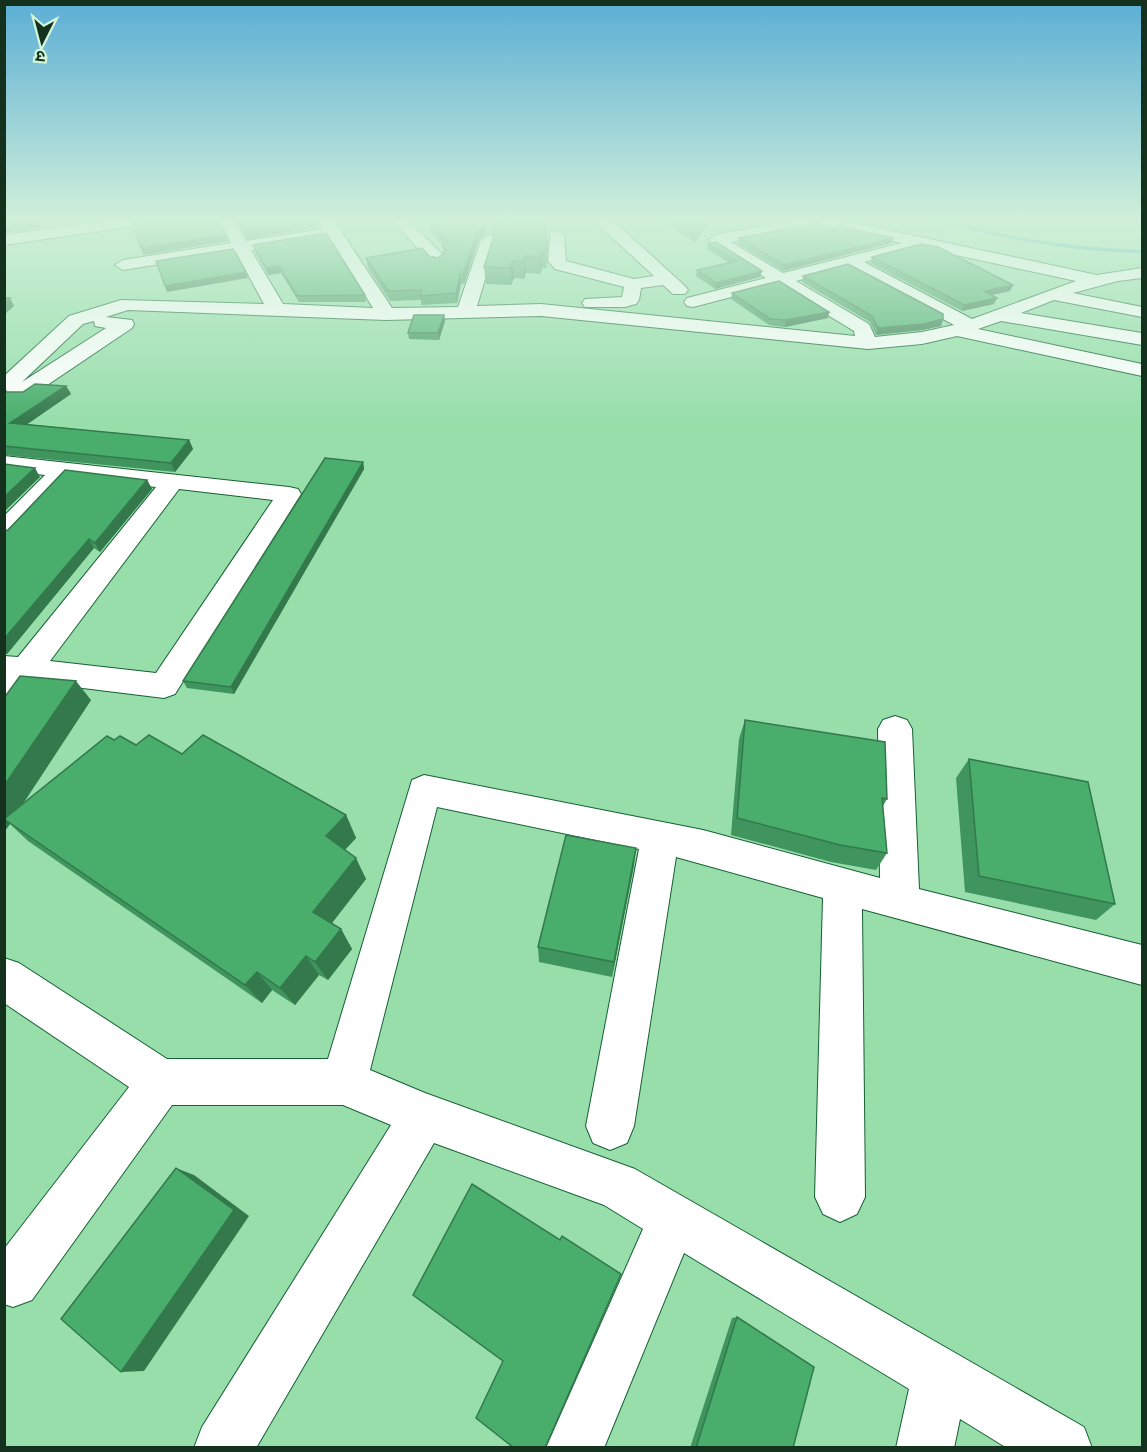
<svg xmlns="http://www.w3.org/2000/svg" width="1147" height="1452" font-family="'PT Sans Narrow','Noto Sans Devanagari',sans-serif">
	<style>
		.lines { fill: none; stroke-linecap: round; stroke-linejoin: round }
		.stream { fill: #27a4b9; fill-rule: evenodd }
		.minor-casing { stroke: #156134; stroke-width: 2 }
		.minor { fill: #fff; fill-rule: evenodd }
		.wall { fill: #3f955d }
		.shaded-wall { fill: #33794c }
		.building { fill: #49ad6c; stroke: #33794c; stroke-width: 1.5 }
	</style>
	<rect width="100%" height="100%" fill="#97deab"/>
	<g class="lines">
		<path class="stream" d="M931 219C953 219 985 230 1008 235 1052 244 1097 248 1142 250V253C1087 252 1030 244 976 231 961 228 945 225 931 219Z"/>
		<g class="minor-casing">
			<g id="minor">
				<path d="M116 219H157L150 224 4 245V235Z"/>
				<path d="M219 219H234L246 241 323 229 318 219H333L392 308 458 307 481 240 489 235 497 240 477 306 541 304 855 336 854 331 778 285 693 307 687 306 684 302 687 298 766 278 708 240 716 235 798 219H836L1097 275 1142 268V278L1118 281 1073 293 1142 307V317L1054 300 1021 313 1142 333V345L1001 321 978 329 1142 364V376L957 336 922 344 868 349 541 316 386 320 128 310 106 317 132 320 134 324 132 328 28 398H12L9 393 4 394V376L69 316 121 300 264 304 236 252 123 270 115 265 123 260 231 243ZM818 225 902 243 783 273 731 242ZM329 237 373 308 283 304 251 250ZM919 247 1076 281 972 319 864 262ZM847 267 954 325 922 332 875 337 869 324 796 281ZM94 321 95 326 106 328 22 382 83 324Z"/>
				<path d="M391 219H407L444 256 446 260 444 264H432Z"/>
				<path d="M592 219H609L619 226 685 286 688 290 685 294H673L663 285 641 288 639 300 636 304 625 307H585L582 303 585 299 622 297 624 287 555 269 548 261 550 232 556 230 564 235 566 261 634 279 654 276Z"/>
				<path d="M4 456 289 487 298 489 301 494 175 694 164 698 34 682 15 707 4 710V656L18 657 156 487 69 477 13 538 4 540V516L45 475 4 470ZM179 489 273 500 156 673 50 661Z"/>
				<path d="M895 716 907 720 912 729 919 889 1142 945V985L862 909 865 1197 857 1214 840 1222 823 1214 815 1197 823 898 676 857 634 1126 627 1143 610 1150 593 1143 586 1126 639 849 437 807 370 1070 425 1093 635 1169 1084 1427 1092 1448H1007L960 1419 954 1448H896L909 1389 684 1253 604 1448H546L643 1229 604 1205 434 1143 256 1448H194L202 1427 391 1125 343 1105H172L32 1300 13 1307 4 1304V1249L129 1087 4 1003V958L19 963 167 1059H328L412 780 424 775 703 830 880 878 878 729 883 720Z"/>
			</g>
		</g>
		<use href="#minor" class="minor"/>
	</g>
	<g class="wall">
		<path d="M237 219H315L318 227 247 239Z"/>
		<path d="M490 219H545L547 268H542L540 274 526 273 524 279 514 278 511 285 486 284 484 267 494 236 491 234Z"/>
		<path d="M658 219H711L695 242Z"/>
		<path d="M430 223 487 234 479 239 464 284H461L457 303 421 305V300L390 301 368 268 366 258 429 256 438 258 443 254 442 245 431 232Z"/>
		<path d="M832 231 892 243 783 271 738 244 739 238Z"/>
		<path d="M708 244 762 271 760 277 715 289 696 276 697 270 729 263 707 249Z"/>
		<path d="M253 245 365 295 366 302H299L281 273 268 275 255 252Z"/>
		<path d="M872 257 1013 285 1010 291 992 295 994 304 962 311 870 263Z"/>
		<path d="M803 276 943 319 941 326 922 330 876 335 870 322 802 282Z"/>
		<path d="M732 293 829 312 828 318 785 327 769 325 731 299Z"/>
		<path d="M444 315 445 321 439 340 409 339 408 333Z"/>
		<path d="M66 386 71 394 26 424 189 440 193 449 175 472 4 455V389L7 392H23Z"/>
		<path d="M363 462 364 469 234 694 187 688 183 681Z"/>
		<path d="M147 480 152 489 100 552 94 548 7 654H4V531Z"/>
		<path d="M4 698 91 700 23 804 114 740 182 754 346 815 356 838 345 850 366 879 332 923 341 929 352 949 328 980 319 975 295 1005 272 990 262 1003 28 841 10 824 4 832Z"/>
		<path d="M745 720 887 799 883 806 887 853 876 870 831 862 731 835 739 739Z"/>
		<path d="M969 759 1115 904 1096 920 965 892 956 778Z"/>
		<path d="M634 865 612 977 539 962 538 947Z"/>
		<path d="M737 1317 793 1448H690L732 1318Z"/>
	</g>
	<g class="shaded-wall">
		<path d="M37 219H41L42 227 4 233V224Z"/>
		<path d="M698 219H711L695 242 697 221Z"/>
		<path d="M317 222 318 227 247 239 245 232Z"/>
		<path d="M486 225 487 234 479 239 464 284 463 274 478 230Z"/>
		<path d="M226 235 228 241 143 255 141 248Z"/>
		<path d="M894 238 892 243 783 271 784 265Z"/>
		<path d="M541 251 542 268 540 274V257Z"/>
		<path d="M525 256 526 273 524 279V262Z"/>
		<path d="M513 261 514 278 511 285 510 268Z"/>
		<path d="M279 266 281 273 268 275 266 268Z"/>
		<path d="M762 271 760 277 715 289 716 283Z"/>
		<path d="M246 272 248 278 167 292 165 286Z"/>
		<path d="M460 274 461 284 457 303 456 293Z"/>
		<path d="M1013 285 1010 291 982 297 984 291Z"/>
		<path d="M10 298 14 306 4 315V303Z"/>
		<path d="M997 298 994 304 962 311 964 305Z"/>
		<path d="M829 312 828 318 785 327 786 320Z"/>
		<path d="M444 315 445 321 439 340 438 333Z"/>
		<path d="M943 319 941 326 922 330 876 335 878 328Z"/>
		<path d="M66 386 71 394 16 432 10 423Z"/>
		<path d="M189 440 193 449 175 472 171 463Z"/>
		<path d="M363 462 364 469 234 694 231 687Z"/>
		<path d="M35 468 40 477 4 512V497Z"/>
		<path d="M147 480 152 489 100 552 95 543Z"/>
		<path d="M89 539 94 548 7 654 4 651V639Z"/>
		<path d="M76 681 91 700 10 823 4 819V786Z"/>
		<path d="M346 815 356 838 337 858 326 836Z"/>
		<path d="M4 819 10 824 4 832Z"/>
		<path d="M636 848 634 865 612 977 614 962Z"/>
		<path d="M356 858 366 879 325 932 313 912Z"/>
		<path d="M341 929 352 949 328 980 315 962Z"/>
		<path d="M306 956 319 975 295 1005 280 988Z"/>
		<path d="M257 972 272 990 262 1003 245 985Z"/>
		<path d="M176 1168 194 1175 249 1216 144 1371 121 1372Z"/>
	</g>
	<g class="building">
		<path d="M4 219H37L4 224Z"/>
		<path d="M149 219H218L226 235 141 248 132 223 148 220Z"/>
		<path d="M238 219H315L317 222 245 232Z"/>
		<path d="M492 219H545L547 252 541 251 540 257 525 256 524 262 513 261 510 268 484 267 498 224Z"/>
		<path d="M430 223 486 225 478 230 463 274H460L456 293 420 296 422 290 388 291 366 258 422 248 429 256 438 258 447 251 442 245 449 243Z"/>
		<path d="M818 223 832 231 838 226 894 238 784 265 739 238Z"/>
		<path d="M326 233 365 295 297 296 279 266 266 268 253 245Z"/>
		<path d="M716 242 762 271 716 283 697 270 737 261 708 244Z"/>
		<path d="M921 244 938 247 1013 285 984 291 997 298 964 305 872 257Z"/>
		<path d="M233 249 246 272 165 286 156 261Z"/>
		<path d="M848 264 943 314V319L924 324 878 328 872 316 803 276Z"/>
		<path d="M779 281 829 312 786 320 770 319 732 293Z"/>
		<path d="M4 298H10L4 303Z"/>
		<path d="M414 315H444L438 333H408Z"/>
		<path d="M35 384 66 386 10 423 189 440 171 463 4 446V389L7 392H23Z"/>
		<path d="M325 458 363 462 231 687 183 681Z"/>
		<path d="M4 464 35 468 4 497Z"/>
		<path d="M65 470 147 480 95 543 89 539 4 639V531L8 530Z"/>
		<path d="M20 676 76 681 4 786V698Z"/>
		<path d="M745 720 885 742 887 799 882 798 887 853 840 845 737 818Z"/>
		<path d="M149 735 182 754 203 735 346 815 326 836 356 858 313 912 341 929 315 962 306 956 280 988 257 972 245 985 4 819 107 736 114 740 120 736 136 745Z"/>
		<path d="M969 759 1088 782 1115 904 979 876Z"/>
		<path d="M566 835 636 848 614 962 538 947Z"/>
		<path d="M176 1168 234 1210 121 1372 61 1319Z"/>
		<path d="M472 1184 560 1240 562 1236 621 1274 545 1448H514L476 1418 503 1361 413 1295Z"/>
		<path d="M737 1317 814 1367 793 1448H696Z"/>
	</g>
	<linearGradient id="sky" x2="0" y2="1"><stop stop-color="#5baed5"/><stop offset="0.52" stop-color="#d0f0d9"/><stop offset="1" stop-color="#d0f0d9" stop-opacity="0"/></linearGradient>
	<rect width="1147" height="423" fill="url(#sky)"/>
	<rect width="1147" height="1452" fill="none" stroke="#13311d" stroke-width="12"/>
	<g transform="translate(42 42) rotate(186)" stroke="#d3f6db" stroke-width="4.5" paint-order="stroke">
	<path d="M0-4.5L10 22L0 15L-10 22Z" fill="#13311d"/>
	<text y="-9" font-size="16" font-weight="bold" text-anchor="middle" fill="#13311d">उ</text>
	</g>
</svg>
